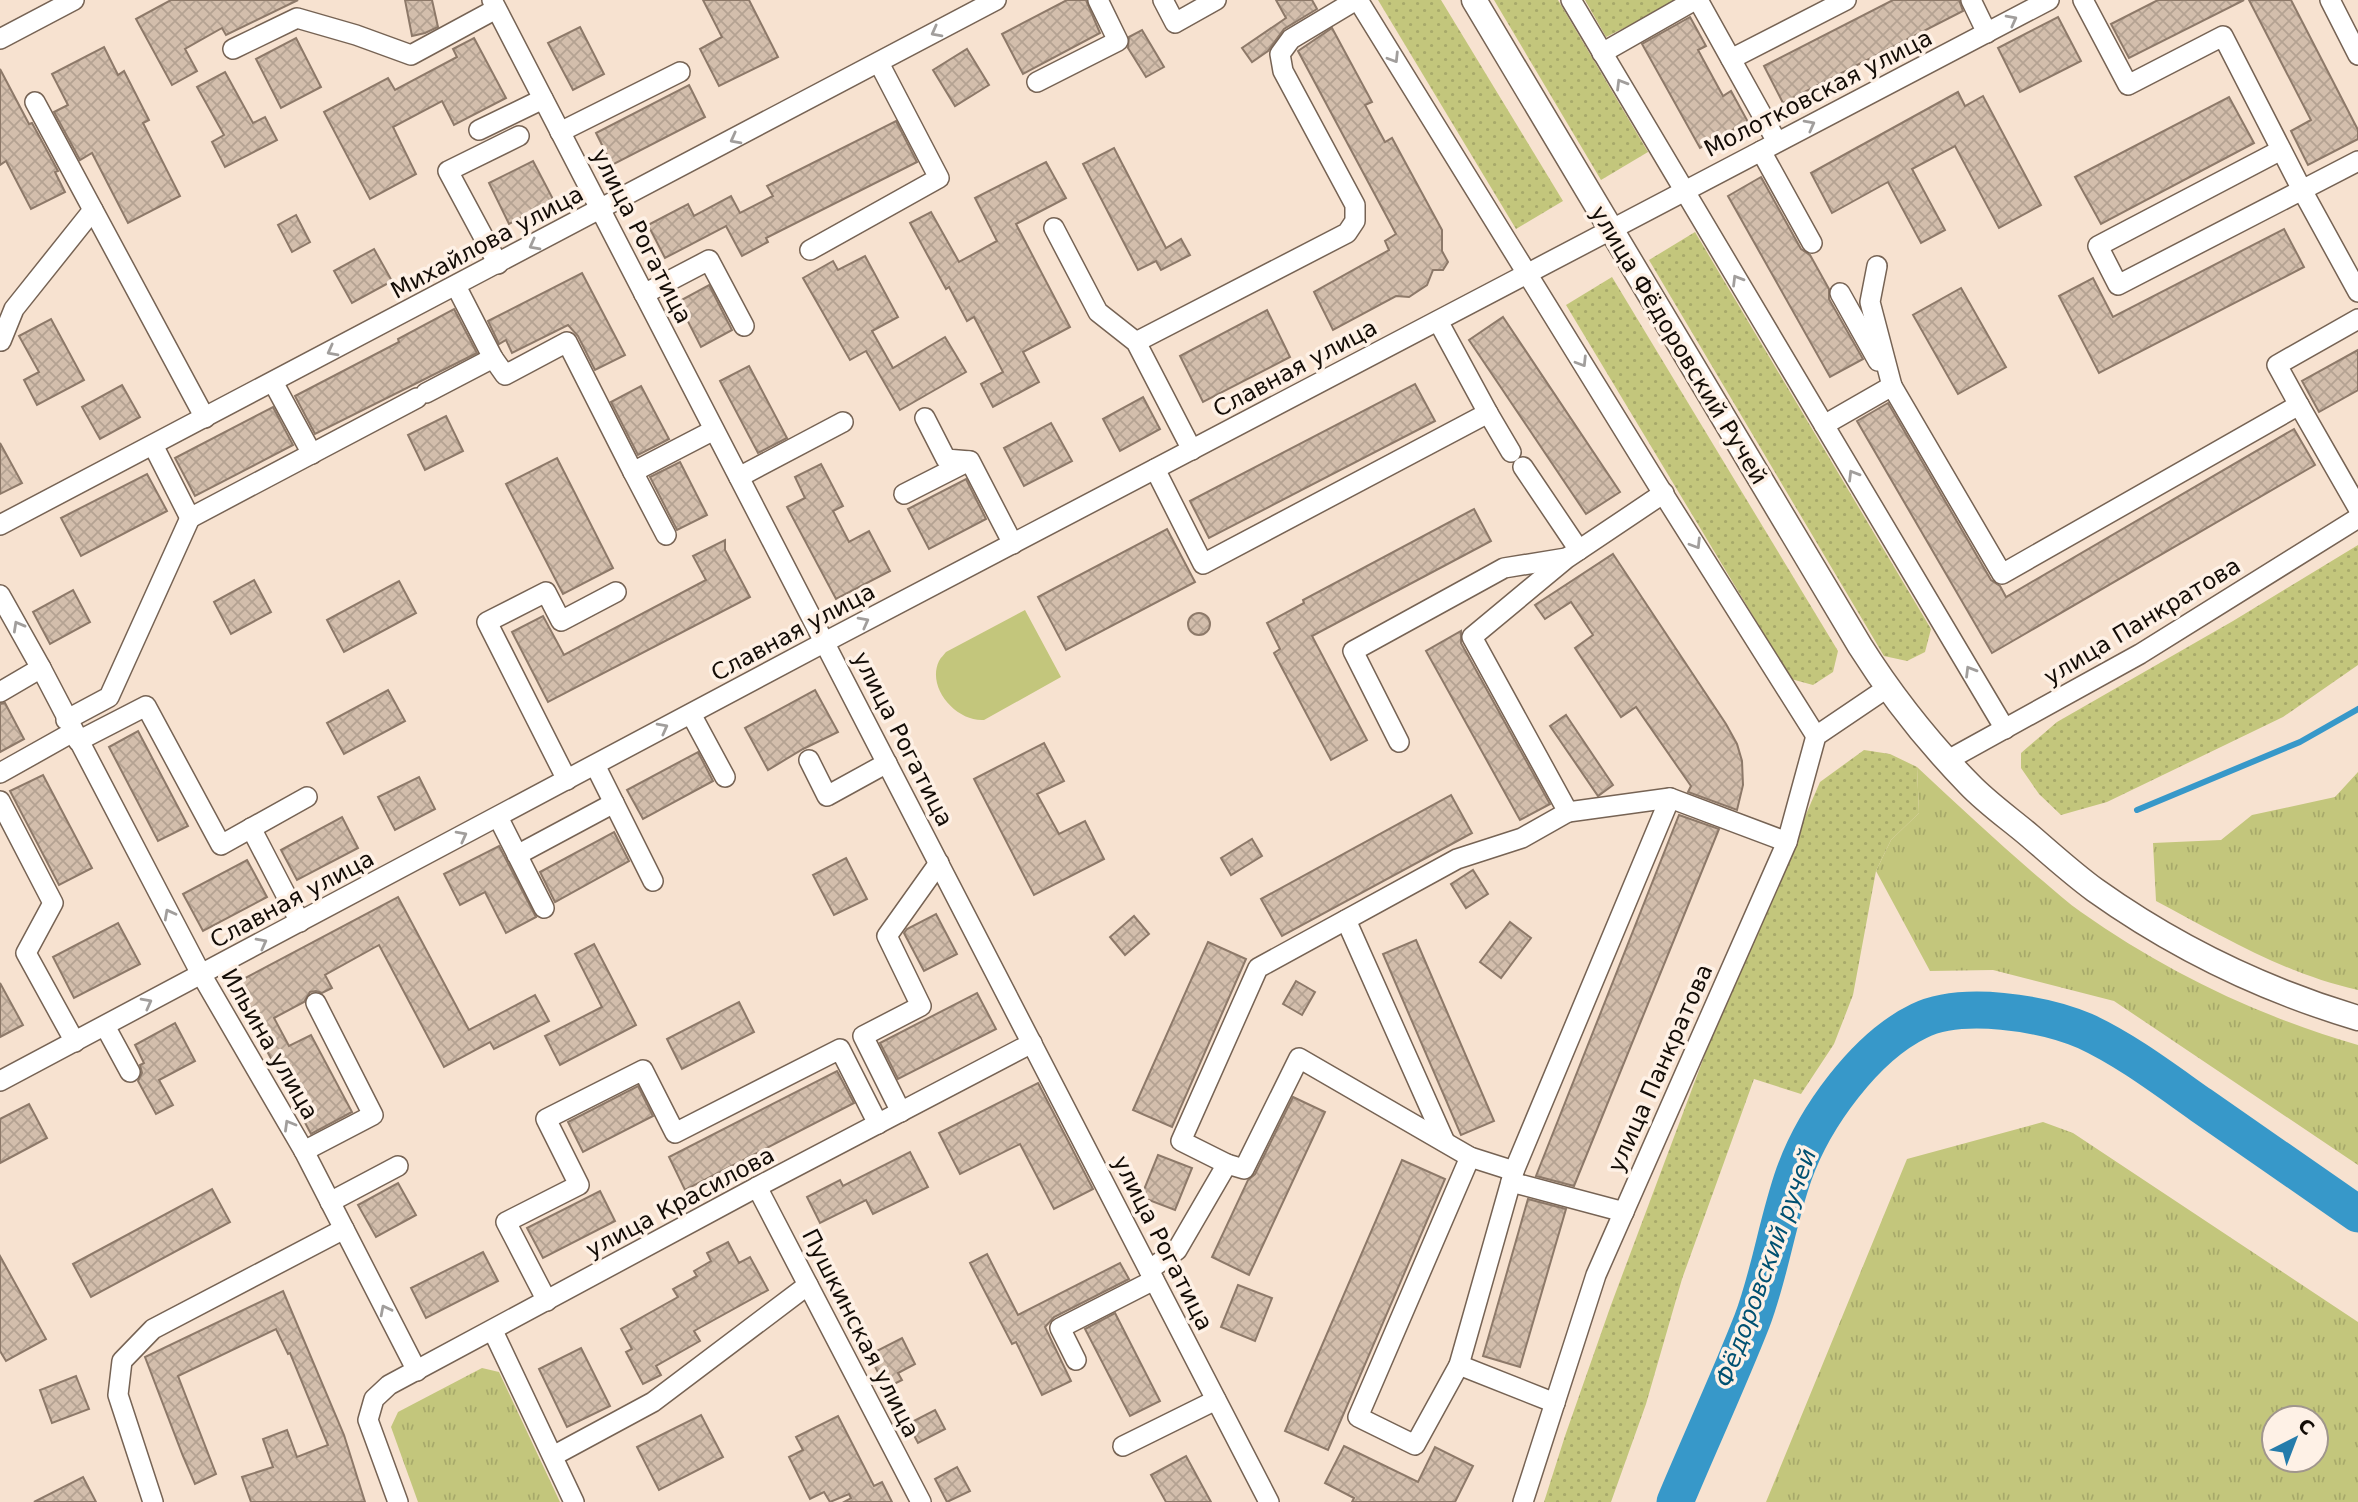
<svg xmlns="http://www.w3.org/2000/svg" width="2358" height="1502" font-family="'DejaVu Sans',sans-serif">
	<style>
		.grass { fill: url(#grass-tufts); fill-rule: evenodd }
		.park { fill: url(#park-dots) }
		.pitch { fill: #c3c67c }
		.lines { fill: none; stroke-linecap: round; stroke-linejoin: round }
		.stream { stroke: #3798c9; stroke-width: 6 }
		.river { stroke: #3798c9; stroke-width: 37 }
		.building { fill: url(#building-cross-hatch); stroke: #8d7969; stroke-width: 2 }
		.minor-casing { stroke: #766354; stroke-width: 22 }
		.major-casing { stroke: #766354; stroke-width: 27 }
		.minor { stroke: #fff; stroke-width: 19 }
		.major { stroke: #fff; stroke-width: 24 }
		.oneway { stroke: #a19e9c }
		.labels { text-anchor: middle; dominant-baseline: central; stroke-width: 7; stroke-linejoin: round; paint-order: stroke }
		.street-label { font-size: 23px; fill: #140d07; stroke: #fef1e6 }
		.water-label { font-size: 24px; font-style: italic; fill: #005071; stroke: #fef1e6 }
	</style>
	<defs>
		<pattern id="grass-tufts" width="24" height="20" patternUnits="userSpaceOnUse" patternTransform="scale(1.75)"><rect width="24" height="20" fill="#c3c67c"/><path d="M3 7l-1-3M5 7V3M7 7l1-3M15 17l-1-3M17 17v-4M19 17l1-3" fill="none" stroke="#a7a96a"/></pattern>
		<pattern id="park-dots" width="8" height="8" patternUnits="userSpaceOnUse" patternTransform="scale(1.75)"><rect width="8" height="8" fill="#c3c67c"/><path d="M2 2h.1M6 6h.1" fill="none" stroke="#a7a96a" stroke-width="1.8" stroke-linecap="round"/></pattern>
		<pattern id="building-cross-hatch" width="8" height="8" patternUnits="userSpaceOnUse" patternTransform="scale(1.75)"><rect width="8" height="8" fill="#d3beac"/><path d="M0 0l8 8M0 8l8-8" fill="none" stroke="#b4a292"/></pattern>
	</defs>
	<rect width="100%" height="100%" fill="#f7e2d0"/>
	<g class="grass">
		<path d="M1917 767C1959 806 2000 845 2043 881 2056 892 2068 903 2081 912 2166 972 2258 1016 2358 1045V1165L2114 1001 1993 970 1930 971 1876 871 1891 840 1919 813Z"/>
		<path d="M2358 772V990C2285 974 2222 936 2156 901L2153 843 2221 840 2252 815 2335 797Z"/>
		<path d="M2043 1122 2073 1133 2358 1322V1502H1766L1907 1159ZM2274 1418H2316V1460H2274Z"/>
		<path d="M482 1368 499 1372 560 1502H418L391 1427 398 1412Z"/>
	</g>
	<g class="park">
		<path d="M1378 0H1441L1563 201 1516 229Z"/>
		<path d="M1494 0H1558L1648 152 1601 180Z"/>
		<path d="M1585 0H1680L1606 37Z"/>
		<path d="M1695 232 1931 629 1925 652 1907 661 1884 656 1649 260Z"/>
		<path d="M1612 277 1838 651 1833 672 1813 685 1791 679 1566 305Z"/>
		<path d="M2358 545V665L2283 717 2107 802 2061 815 2039 794 2021 768V753L2057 722 2233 621Z"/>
		<path d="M1864 750 1890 754 1917 767 1919 813 1891 840 1876 871 1853 995 1834 1044 1801 1094 1754 1079 1682 1279 1646 1404 1611 1502H1544L1565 1436 1611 1305 1725 1001 1820 782Z"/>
	</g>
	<path class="pitch" d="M1025 610 1061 677 984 720C957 722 926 688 939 661 941 657 944 655 946 652Z"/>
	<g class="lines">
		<path class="stream" d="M2137 810 2300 742 2358 709"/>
		<path class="river" d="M1675 1502C1700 1442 1728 1382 1752 1321 1770 1274 1777 1222 1794 1174 1814 1118 1865 1047 1919 1021 1962 1000 2043 1013 2085 1031 2126 1050 2164 1079 2201 1105 2253 1141 2306 1178 2358 1214"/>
	</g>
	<g class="building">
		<path d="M171 0H298L226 35 222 28 185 49 197 71 172 85 136 19Z"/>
		<path d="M405 0H432L438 27 425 33 412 36Z"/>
		<path d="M703 0H749L778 57 719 86 700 49 722 37Z"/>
		<path d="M1067 0H1086L1100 33 1023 74 1002 34Z"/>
		<path d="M1276 0H1312L1317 9 1284 29 1268 51 1252 62 1242 48 1286 18Z"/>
		<path d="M1893 0H1959L1963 11 1783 103 1764 66Z"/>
		<path d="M2158 0H2244L2129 58 2111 24Z"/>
		<path d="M2249 0H2291L2358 130V139L2308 165 2291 131 2311 120Z"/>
		<path d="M1690 17 1706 46 1698 50 1723 96 1731 91 1748 122 1700 148 1642 44Z"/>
		<path d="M2058 17 2081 61 2020 92 1998 48Z"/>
		<path d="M580 27 604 74 573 90 548 43Z"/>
		<path d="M1332 28 1372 102 1365 105 1385 142 1392 138 1442 230V251L1448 262 1443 270H1433L1427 285 1409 297 1396 296 1333 330 1314 292 1389 250 1385 241 1396 234 1298 51Z"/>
		<path d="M1142 30 1164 67 1146 77 1128 48 1129 37Z"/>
		<path d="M296 38 321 87 281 108 256 59Z"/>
		<path d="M474 38 506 98 454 125 442 101 393 127 416 174 370 199 324 112 388 78 395 90 457 57 453 49Z"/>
		<path d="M104 47 118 75 124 71 149 120 143 123 180 196 128 223 92 153 80 160 54 112 68 105 52 74Z"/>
		<path d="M967 49 989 85 955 106 933 70Z"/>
		<path d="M0 69 29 124 32 123 58 171 55 172 65 192 31 209 6 161 0 165Z"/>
		<path d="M225 72 253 123 265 117 277 140 225 167 212 142 224 135 197 87Z"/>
		<path d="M689 85 705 117 612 165 596 133Z"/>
		<path d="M1958 92 1965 106 1983 96 2041 205 1999 228 1955 146 1912 169 1945 230 1921 243 1888 182 1832 213 1811 173Z"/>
		<path d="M2229 97 2254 143 2101 224 2075 177Z"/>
		<path d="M896 121 917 162 766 238 768 242 742 256 726 226 665 258 648 225 688 204 694 216 731 196 740 213 773 196 767 186Z"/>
		<path d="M1114 148 1166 248 1181 239 1190 255 1161 270 1156 261 1138 270 1083 164Z"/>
		<path d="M533 161 554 201 509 224 489 183Z"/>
		<path d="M1046 162 1066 198 1016 224 1070 327 1023 352 1039 382 993 407 981 384 1003 372 974 317 967 321 949 287 946 289 910 223 931 212 959 262 997 241 975 198Z"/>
		<path d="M1761 177 1801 249 1810 255 1829 289V299L1863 359 1830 377 1728 196Z"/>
		<path d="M296 215 310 242 292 252 278 225Z"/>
		<path d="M2284 229 2304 267 2099 373 2059 296 2093 278 2113 317Z"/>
		<path d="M374 249 392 281 352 303 334 271Z"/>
		<path d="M865 256 898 317 872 331 893 368 945 337 966 372 900 410 866 351 850 360 803 278 833 261 838 270Z"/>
		<path d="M582 273 625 355 595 370 578 336 568 325 512 353 506 340 499 344 488 321Z"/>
		<path d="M709 285 732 330 701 347 678 302Z"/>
		<path d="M1961 288 2006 367 1958 394 1913 315Z"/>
		<path d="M454 309 477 353 315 434 295 396 399 342 398 339Z"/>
		<path d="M1267 310 1290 357 1203 402 1180 356Z"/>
		<path d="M1503 317 1620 492 1586 514 1469 340Z"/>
		<path d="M51 319 84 380 37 405 24 380 39 372 19 336Z"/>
		<path d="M2358 350V390L2319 412 2302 381Z"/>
		<path d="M749 366 787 438 758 453 720 381Z"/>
		<path d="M1415 384 1435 421 1209 538 1190 501Z"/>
		<path d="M122 385 140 417 100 439 82 407Z"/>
		<path d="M641 386 669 439 638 455 611 402Z"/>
		<path d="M1143 397 1160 429 1120 451 1103 419Z"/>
		<path d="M1888 403 1991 580 2000 586 2006 597 2294 429 2315 465 1992 653 1857 421Z"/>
		<path d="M273 407 293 445 195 496 175 458Z"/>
		<path d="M446 416 463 451 425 470 408 435Z"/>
		<path d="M1051 423 1072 461 1024 486 1004 448Z"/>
		<path d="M0 443 22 483 0 494Z"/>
		<path d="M557 458 613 568 563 594 506 484Z"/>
		<path d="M680 462 707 515 677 530 650 477Z"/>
		<path d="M821 464 843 506 833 511 849 542 869 531 890 571 836 599 787 507 805 498 795 477Z"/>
		<path d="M147 474 167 511 81 556 61 518Z"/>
		<path d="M966 479 986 519 929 549 908 509Z"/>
		<path d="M1474 509 1491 541 1312 636 1367 740 1331 760 1274 653 1280 649 1267 623 1304 603 1303 600Z"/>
		<path d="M1167 529 1195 582 1066 650 1038 597Z"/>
		<path d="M725 540V550L750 597 548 702 512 632 543 616 564 655 706 580 693 556Z"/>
		<path d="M1613 554 1726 724 1737 744 1742 761 1743 785 1737 810 1688 792 1691 786 1636 707 1621 717 1575 648 1593 635 1571 602 1545 619 1535 605Z"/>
		<path d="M254 580 271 612 231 634 214 602Z"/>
		<path d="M399 581 416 613 344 652 327 620Z"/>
		<path d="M73 590 90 622 50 644 33 612Z"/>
		<circle cx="1199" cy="624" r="11"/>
		<path d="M1461 631V643L1550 804 1520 820 1426 651Z"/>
		<path d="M388 690 405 721 344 754 327 723Z"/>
		<path d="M815 690 838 732 803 749 768 770 745 728Z"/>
		<path d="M5 703 24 739 0 752V704Z"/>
		<path d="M1566 715 1613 785 1598 796 1550 726Z"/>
		<path d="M138 731 188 826 158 841 109 747Z"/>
		<path d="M1044 743 1064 781 1037 794 1059 834 1085 821 1104 859 1034 895 974 779Z"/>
		<path d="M698 752 713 781 643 819 627 790Z"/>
		<path d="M43 775 92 868 59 885 10 791Z"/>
		<path d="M419 777 435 809 395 830 378 797Z"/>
		<path d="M1451 795 1472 833 1282 936 1261 899Z"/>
		<path d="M1679 815 1719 829 1574 1186 1536 1176Z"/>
		<path d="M342 817 358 848 297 880 281 850Z"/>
		<path d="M614 832 629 861 555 902 540 872Z"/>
		<path d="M1252 839 1262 856 1231 875 1221 858Z"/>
		<path d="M499 846 536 917 506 933 485 892 460 905 444 874Z"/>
		<path d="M846 858 867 899 834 915 813 875Z"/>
		<path d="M247 860 267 897 203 931 183 894Z"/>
		<path d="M1473 870 1488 894 1466 908 1451 884Z"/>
		<path d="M398 897 469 1030 535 995 549 1021 494 1049 490 1042 444 1067 379 945 325 975 332 988 322 993 316 991 310 992 304 1002 274 1018 289 1046 311 1035 352 1112 311 1134 232 985Z"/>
		<path d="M936 914 957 954 924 971 904 933 907 929Z"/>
		<path d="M1134 916 1149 934 1125 955 1110 937Z"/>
		<path d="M1510 922 1531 938 1501 978 1480 962Z"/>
		<path d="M118 923 140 964 74 998 53 957Z"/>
		<path d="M1416 940 1494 1121 1461 1135 1383 954Z"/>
		<path d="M1208 942 1246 959 1172 1127 1133 1110Z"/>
		<path d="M594 944 636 1025 560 1065 545 1036 602 1007 575 954Z"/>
		<path d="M1296 981 1315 992 1302 1015 1283 1004Z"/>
		<path d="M0 983 23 1025 0 1037Z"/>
		<path d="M977 993 996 1029 898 1079 880 1043Z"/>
		<path d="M739 1002 754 1032 682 1069 667 1039Z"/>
		<path d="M175 1023 195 1061 159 1080 173 1105 156 1114 138 1081 142 1073 140 1065 144 1063 135 1045Z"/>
		<path d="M837 1071 854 1103 685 1190 669 1157Z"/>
		<path d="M1038 1083 1093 1189 1054 1209 1020 1144 960 1174 939 1133Z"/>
		<path d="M638 1086 653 1116 583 1152 568 1122Z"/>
		<path d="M1293 1097 1325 1112 1249 1275 1212 1257 1248 1180 1255 1174Z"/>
		<path d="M29 1104 47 1138 0 1163V1119Z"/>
		<path d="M910 1152 928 1187 873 1214 866 1200 820 1223 807 1197 840 1180 843 1186Z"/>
		<path d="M1158 1155 1192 1168 1175 1210 1141 1197Z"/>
		<path d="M1402 1160 1445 1179 1328 1450 1285 1431Z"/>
		<path d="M398 1183 416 1215 376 1237 358 1205Z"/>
		<path d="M212 1189 230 1222 91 1297 73 1264Z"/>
		<path d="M600 1191 615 1221 543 1258 527 1228Z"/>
		<path d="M1528 1199 1566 1209 1520 1367 1483 1356Z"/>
		<path d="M728 1242 739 1263 750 1257 768 1290 694 1331 700 1341 656 1366 661 1375 643 1384 626 1352 632 1349 621 1329 678 1297 673 1289 697 1276 694 1271 711 1261 707 1253Z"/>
		<path d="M483 1252 498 1281 426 1318 411 1288Z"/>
		<path d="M987 1254 1018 1315 1120 1263 1129 1279 1054 1317 1045 1327 1071 1381 1042 1395 1016 1342 1012 1344 970 1263Z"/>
		<path d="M0 1256 46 1339 6 1361 0 1351Z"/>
		<path d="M1238 1285 1272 1298 1255 1341 1221 1327Z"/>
		<path d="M283 1291 344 1435 365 1502H251L242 1477 273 1467 263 1439 287 1430 297 1457 328 1445 290 1353 288 1354 276 1329 178 1376 216 1474 195 1484 183 1456 145 1357Z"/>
		<path d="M1115 1313 1160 1401 1130 1416 1085 1329Z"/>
		<path d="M902 1338 915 1364 898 1373 902 1380 886 1388 869 1355Z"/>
		<path d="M581 1348 610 1406 567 1427 539 1369Z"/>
		<path d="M76 1376 89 1409 52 1423 40 1390Z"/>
		<path d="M935 1410 945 1429 918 1443 908 1424Z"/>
		<path d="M701 1415 723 1457 659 1490 637 1447Z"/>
		<path d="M838 1416 874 1486 882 1482 892 1502H844L851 1498 849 1494 830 1502 824 1492 810 1499 789 1457 803 1450 796 1437Z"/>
		<path d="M1344 1446 1418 1482 1435 1447 1473 1466 1455 1502H1352L1354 1498 1325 1483Z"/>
		<path d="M1186 1456 1211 1502H1166L1151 1475Z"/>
		<path d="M957 1467 970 1491 947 1502 935 1479Z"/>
		<path d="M83 1477 96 1502H34Z"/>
	</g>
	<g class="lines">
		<g class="minor-casing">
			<g id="minor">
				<path d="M492 0 1269 1502"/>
				<path d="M1163 0 1175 23 1216 0"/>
				<path d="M1358 0 1659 487 1816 736"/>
				<path d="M1571 0 2005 729"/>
				<path d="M1698 0 1777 142"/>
				<path d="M1971 0 1987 33"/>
				<path d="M2083 0 2128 85 2223 36 2302 190 2358 161"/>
				<path d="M2330 0 2358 55"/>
				<path d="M0 39 74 0"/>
				<path d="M233 49 297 18 356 35 411 55 496 9"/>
				<path d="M1602 53 1695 0"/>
				<path d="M1731 59 1846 0"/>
				<path d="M1037 82 1118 41 1098 0"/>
				<path d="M35 102 205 418"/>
				<path d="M479 130 543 99"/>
				<path d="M560 132 680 72"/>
				<path d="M2281 150 2098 246 2118 285 2302 190 2358 292"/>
				<path d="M1761 151 1812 243"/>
				<path d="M1054 228 1098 312 1136 342 1192 450"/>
				<path d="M810 250 939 178 879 63"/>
				<path d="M498 264 448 171 519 136"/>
				<path d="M1877 266 1870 302 1892 386"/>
				<path d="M456 286 493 358 505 375 567 342 633 472 714 430"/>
				<path d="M1840 293 1878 361"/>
				<path d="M644 294 709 260 744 326"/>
				<path d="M1 341 14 309 93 210"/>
				<path d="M1136 342 1347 233 1355 221V205L1283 71 1280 54 1291 39 1356 0"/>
				<path d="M273 382 312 454"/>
				<path d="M426 393 493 358"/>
				<path d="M2299 405 2358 508"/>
				<path d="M1488 413 1511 452"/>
				<path d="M925 418 946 459 970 461 1013 544"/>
				<path d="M1824 425 1892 386 2002 574 2299 405 2277 365 2358 319"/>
				<path d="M153 445 190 518 417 398"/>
				<path d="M1523 467 1579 550"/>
				<path d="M1155 469 1203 564 1488 413 1438 321"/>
				<path d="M633 472 666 535"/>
				<path d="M739 477 843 422"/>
				<path d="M904 494 969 461"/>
				<path d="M0 525 996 0"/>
				<path d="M0 595 41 668 201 974 304 1151 417 1371"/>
				<path d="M0 692 41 668"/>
				<path d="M691 714 725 777"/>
				<path d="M66 720 109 697 190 518"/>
				<path d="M78 741 146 706 221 845 307 797"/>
				<path d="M1399 742 1353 651 1504 568 1566 558"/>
				<path d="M809 760 827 796 887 763"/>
				<path d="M1948 760 2140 654 2358 518"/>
				<path d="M595 765 653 881"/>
				<path d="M0 773 73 732"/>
				<path d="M567 780 487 622 546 592 561 621 616 592"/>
				<path d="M0 801 53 903 26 953 75 1042"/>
				<path d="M1568 812 1670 798 1787 842"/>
				<path d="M498 817 544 908"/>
				<path d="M251 828 300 922"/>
				<path d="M517 855 614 803"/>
				<path d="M1346 920 1445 1142"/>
				<path d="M105 1026 130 1072"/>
				<path d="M0 1081 825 642 2049 0"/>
				<path d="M901 1112 863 1036 921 1006 887 936 939 863"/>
				<path d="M304 1151 373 1115 316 1003"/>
				<path d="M1470 1157 1358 1417 1415 1445 1459 1365 1514 1171 1670 798"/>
				<path d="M1227 1164 1181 1141 1258 968 1457 859 1522 838 1568 812 1472 637 1567 558 1664 493"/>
				<path d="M1511 1182 1624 1212"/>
				<path d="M757 1187 921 1502"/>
				<path d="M330 1202 398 1166"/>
				<path d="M1149 1270 1177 1250 1227 1164 1244 1169 1299 1058 1470 1157 1514 1171"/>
				<path d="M547 1301 506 1222 579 1185 546 1119 643 1070 675 1133 840 1049 878 1124"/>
				<path d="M493 1331 574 1502"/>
				<path d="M1076 1360 1060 1328 1154 1280"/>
				<path d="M1459 1365 1555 1403"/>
				<path d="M1123 1446 1216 1400"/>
				<path d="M553 1456 653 1402 808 1285"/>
				<path d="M153 1502 118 1395 122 1361 153 1329 344 1229"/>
				<path d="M398 1502 368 1420 374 1399 389 1385 757 1187 1032 1043"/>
				<path d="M1523 1502 1596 1275 1787 842 1816 736 1887 688"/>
			</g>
		</g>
		<g class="major-casing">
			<path id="major" d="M1474 0 1860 646C1891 695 1928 742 1969 784 1987 803 2010 819 2030 836 2051 854 2073 874 2095 890 2175 947 2264 990 2358 1018"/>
		</g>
		<use href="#minor" class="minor"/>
		<use href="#major" class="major"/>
	</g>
	<defs><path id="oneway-chevron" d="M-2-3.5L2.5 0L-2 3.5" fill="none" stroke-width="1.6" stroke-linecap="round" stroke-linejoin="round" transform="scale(1.75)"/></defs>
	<g class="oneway">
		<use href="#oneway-chevron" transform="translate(2012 20) rotate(-28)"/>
		<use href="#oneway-chevron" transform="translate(936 32) rotate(152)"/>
		<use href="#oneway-chevron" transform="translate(1394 58) rotate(58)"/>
		<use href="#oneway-chevron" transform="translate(1621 84) rotate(-121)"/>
		<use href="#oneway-chevron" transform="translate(1810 125) rotate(-28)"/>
		<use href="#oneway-chevron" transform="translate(735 139) rotate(152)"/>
		<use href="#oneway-chevron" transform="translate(534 245) rotate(152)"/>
		<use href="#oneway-chevron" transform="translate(1737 280) rotate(-121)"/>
		<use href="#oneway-chevron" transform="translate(332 351) rotate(152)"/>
		<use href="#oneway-chevron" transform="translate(1582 362) rotate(58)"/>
		<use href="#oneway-chevron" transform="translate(1853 475) rotate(-121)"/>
		<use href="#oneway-chevron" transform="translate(1696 544) rotate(58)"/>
		<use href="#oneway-chevron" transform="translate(864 622) rotate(-28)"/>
		<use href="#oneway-chevron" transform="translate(18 626) rotate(-119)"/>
		<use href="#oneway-chevron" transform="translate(1970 671) rotate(-121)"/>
		<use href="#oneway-chevron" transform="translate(663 728) rotate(-28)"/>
		<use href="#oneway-chevron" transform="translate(462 836) rotate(-28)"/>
		<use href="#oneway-chevron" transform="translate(169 914) rotate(-118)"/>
		<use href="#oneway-chevron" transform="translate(262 943) rotate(-28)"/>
		<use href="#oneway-chevron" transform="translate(147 1003) rotate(-28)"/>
		<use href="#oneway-chevron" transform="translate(289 1125) rotate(-120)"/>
		<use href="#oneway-chevron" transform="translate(385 1310) rotate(-117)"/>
	</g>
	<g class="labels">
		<g class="street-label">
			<text transform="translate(1818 93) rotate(-27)">Молотковская улица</text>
			<text transform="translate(642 236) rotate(63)">улица Рогатица</text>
			<text transform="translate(487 242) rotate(-28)">Михайлова улица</text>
			<text transform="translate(1679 345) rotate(59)">улица Фёдоровский Ручей</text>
			<text transform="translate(1295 368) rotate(-28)">Славная улица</text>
			<text transform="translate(2142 621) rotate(-31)">улица Панкратова</text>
			<text transform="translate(793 632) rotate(-28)">Славная улица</text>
			<text transform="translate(903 739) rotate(63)">улица Рогатица</text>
			<text transform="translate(292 899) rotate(-28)">Славная улица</text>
			<text transform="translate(270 1044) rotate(60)">Ильина улица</text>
			<text transform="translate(1660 1068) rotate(-66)">улица Панкратова</text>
			<text transform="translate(680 1202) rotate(-28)">улица Красилова</text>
			<text transform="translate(1163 1243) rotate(63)">улица Рогатица</text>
			<text transform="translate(861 1333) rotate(63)">Пушкинская улица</text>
		</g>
		<g class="water-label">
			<text transform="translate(1766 1268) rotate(-70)">Фёдоровский ручей</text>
		</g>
	</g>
	<g transform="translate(2295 1439) rotate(42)"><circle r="33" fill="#fef1e6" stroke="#a0968d" stroke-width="2"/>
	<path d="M0-5L12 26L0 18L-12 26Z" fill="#257cab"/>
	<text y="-10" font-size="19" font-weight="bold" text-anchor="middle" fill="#140d07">С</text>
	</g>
</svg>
